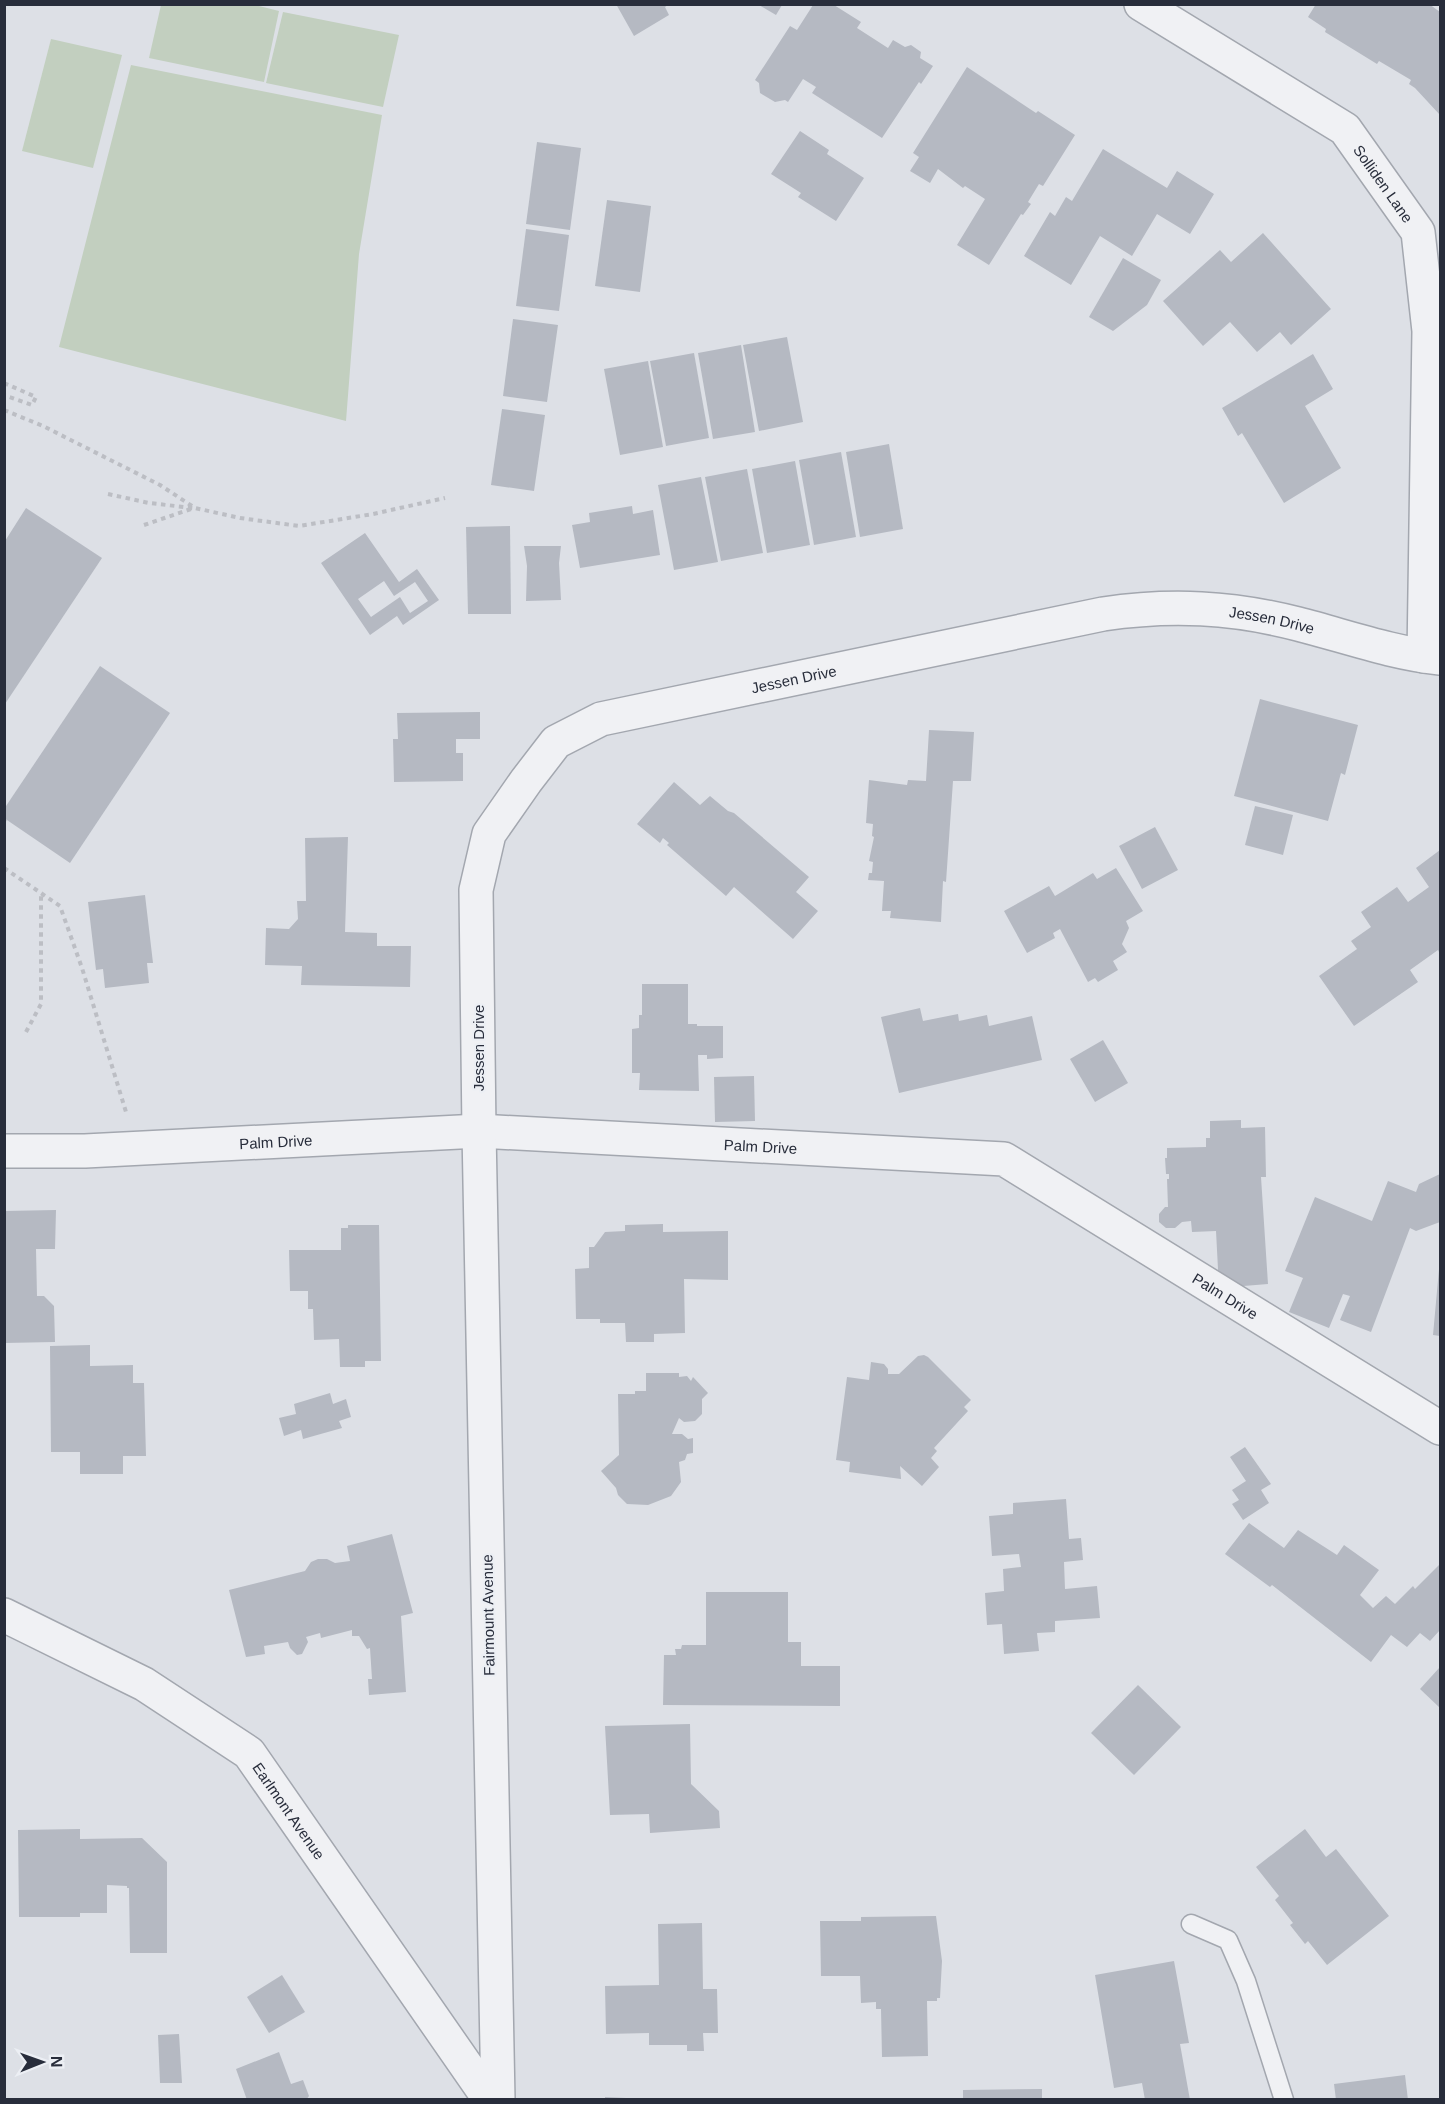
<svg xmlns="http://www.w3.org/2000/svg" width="1445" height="2104" font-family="Arial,sans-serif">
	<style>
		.green { fill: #c2cfbf }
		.building { fill: #b5b9c2; fill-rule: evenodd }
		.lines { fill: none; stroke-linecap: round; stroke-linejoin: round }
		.service-casing { stroke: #a3a7af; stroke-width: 21 }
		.minor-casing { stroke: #a3a7af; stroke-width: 36 }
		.tertiary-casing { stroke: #a3a7af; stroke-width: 36 }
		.path { stroke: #bcbec4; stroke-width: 4; stroke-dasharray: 4.5 4.5; stroke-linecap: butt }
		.service { stroke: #f0f1f4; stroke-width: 18 }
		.minor { stroke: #f0f1f4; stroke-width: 33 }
		.tertiary { stroke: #f0f1f4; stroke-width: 33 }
		.labels { text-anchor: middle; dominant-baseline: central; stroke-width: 4.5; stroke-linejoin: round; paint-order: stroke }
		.street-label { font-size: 15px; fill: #282d3b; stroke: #eceff4 }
	</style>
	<rect width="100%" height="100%" fill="#dde0e6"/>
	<g class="green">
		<path d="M251 4 279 11 264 82 149 58 161 5Z"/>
		<path d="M283 12 399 35 383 107 266 83Z"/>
		<path d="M51 39 122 55 93 168 22 151Z"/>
		<path d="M131 65 382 115 359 254 346 421 59 347Z"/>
	</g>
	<g class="building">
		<path d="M616 4H669L665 7 669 15 634 36Z"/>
		<path d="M1316 4H1429L1440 12V115L1415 88 1409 84 1411 80 1379 61 1377 64 1325 32 1326 29 1308 17Z"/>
		<path d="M759 5H782L776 15Z"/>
		<path d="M813 5H834L861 22 857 28 888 48 893 40 905 47 911 45 921 52 920 58 933 66 921 84 919 82 882 138 812 93 816 87 803 79 788 102 785 100 775 102 760 93 759 83 755 80 790 26 797 30Z"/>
		<path d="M967 67 1036 113 1038 111 1075 135 1043 186 1039 184 1028 202 1031 204 1023 215 1021 214 989 265 957 245 985 199 965 186 963 188 938 169 930 183 910 171 919 157 913 153Z"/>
		<path d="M800 131 829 150 827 154 864 178 836 221 798 197 801 193 771 174Z"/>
		<path d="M537 142 581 148 570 230 526 224Z"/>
		<path d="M1103 149 1167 188 1177 171 1214 194 1190 234 1157 214 1132 256 1100 236 1071 285 1024 256 1050 212 1055 216 1066 197 1072 201Z"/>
		<path d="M607 200 651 206 640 292 595 286Z"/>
		<path d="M526 229 569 235 559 311 516 306Z"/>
		<path d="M1263 233 1331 309 1291 345 1280 332 1257 352 1230 322 1203 346 1163 301 1220 250 1231 262Z"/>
		<path d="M1123 258 1161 280 1147 305 1113 331 1089 317Z"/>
		<path d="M513 319 558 325 547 402 503 396Z"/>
		<path d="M787 337 803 422 759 431 743 345Z"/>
		<path d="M741 345 755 432 713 439 698 353Z"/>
		<path d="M694 353 709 438 666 446 650 361Z"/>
		<path d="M1313 354 1333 389 1305 406 1341 468 1284 503 1242 433 1238 436 1222 408Z"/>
		<path d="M648 361 663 447 620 455 604 369Z"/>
		<path d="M502 409 545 415 534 491 491 485Z"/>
		<path d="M889 444 903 529 860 537 846 452Z"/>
		<path d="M841 452 856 537 814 545 799 460Z"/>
		<path d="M795 461 810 545 767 553 752 469Z"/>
		<path d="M747 469 763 553 721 561 705 477Z"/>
		<path d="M701 477 718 562 674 570 658 485Z"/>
		<path d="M632 506 633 514 653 510 660 555 580 568 572 525 590 522 589 513Z"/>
		<path d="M26 508 102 558 5 704V541Z"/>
		<path d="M510 526 511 614H468L466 527Z"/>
		<path d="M365 533 399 582 417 569 439 600 403 625 397 616 370 635 321 563ZM384 581 394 596 415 582 428 601 410 613 400 597 371 617 358 599Z"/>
		<path d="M524 546H561L559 563 561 600 526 601 527 566Z"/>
		<path d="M100 666 170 713 70 863 4 818V809Z"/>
		<path d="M1260 699 1358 725 1345 775 1341 773 1328 821 1234 796Z"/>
		<path d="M480 712V739H456V753H463V781L394 782 393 739H398L397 713Z"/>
		<path d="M929 730 974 732 971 781H953L946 882 943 881 941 922 890 918 891 911H882L884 881 868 880 869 873H872L873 862 869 861 874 837 872 836 873 824 866 823 869 780 907 785 908 780 926 781Z"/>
		<path d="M674 782 700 805 710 796 728 811 734 813 809 877 796 892 818 911 793 939 734 887 726 896 667 845 669 843 663 838 660 843 637 824Z"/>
		<path d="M1255 806 1293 815 1283 855 1245 845Z"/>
		<path d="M1155 827 1178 870 1142 889 1119 846Z"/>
		<path d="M348 837 345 932 377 933V946H411L410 987 301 985 302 966 265 965 266 928 289 929 298 919 297 901H306L305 838Z"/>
		<path d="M1440 850V954L1438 950 1410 970 1418 982 1354 1026 1319 976 1357 949 1351 941 1371 927 1361 912 1397 887 1408 902 1429 887 1416 868Z"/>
		<path d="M1116 868 1143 911 1126 921 1129 928 1122 944 1127 952 1113 961 1118 970 1098 982 1095 978 1088 982 1060 929 1053 933 1055 938 1027 953 1004 911 1049 886 1055 896 1093 873 1097 879Z"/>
		<path d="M145 895 153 963H147L149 983 105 988 103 969 96 970 88 902Z"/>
		<path d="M642 984H688V1024H697V1026H723V1058L707 1059V1055H698L699 1091 639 1090 640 1073H632V1029L639 1028V1015H642Z"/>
		<path d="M920 1008 923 1021 958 1014 959 1021 987 1015 989 1026 1032 1016 1042 1060 899 1093 881 1017Z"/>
		<path d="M1103 1040 1128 1083 1095 1102 1070 1059Z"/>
		<path d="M754 1076 755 1121 715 1122 714 1077Z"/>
		<path d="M1241 1120V1128L1265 1127 1266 1177H1261L1268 1284 1219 1288 1216 1231 1192 1232 1191 1221 1182 1222 1175 1228H1166L1159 1222V1214L1165 1207H1168L1167 1179H1169V1174H1166L1165 1158H1167V1148L1206 1147V1138H1210V1121Z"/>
		<path d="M1440 1174V1222L1416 1231 1410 1228 1371 1332 1340 1320 1350 1296 1343 1294 1329 1328 1289 1312 1303 1278 1285 1271 1315 1197 1372 1221 1388 1181 1416 1192 1419 1184Z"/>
		<path d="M56 1210 55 1249H36L37 1296H44L54 1306 55 1342 4 1343V1211Z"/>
		<path d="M663 1224V1232L728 1231V1280L684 1279 685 1333 654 1334V1342H626L625 1323H600V1319H576L575 1269 589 1268V1247H594L605 1232 625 1231V1225Z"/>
		<path d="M348 1225H379L381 1361H365V1367H340L339 1339 314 1340 313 1309H308V1291H290L289 1250H341V1228H348Z"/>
		<path d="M1439 1269H1440V1336L1433 1335Z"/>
		<path d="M90 1345V1366L133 1365V1383H144L146 1456H123V1474H80V1452H51L50 1346Z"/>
		<path d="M924 1355 928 1357 971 1400 964 1407 968 1411 934 1448 937 1451 931 1458 939 1467 922 1486 900 1466 901 1479 849 1472 850 1462 836 1460 847 1377 869 1380 871 1362 884 1364 888 1369V1374H899L918 1356Z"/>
		<path d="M646 1373H679V1377L687 1376 691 1381 693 1377 708 1393 702 1399V1414L695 1421 684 1422 679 1418 672 1434H682L688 1439 693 1438V1453L687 1454 685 1460 679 1462 681 1482 671 1496 648 1505 627 1504 618 1495 616 1488 601 1471 619 1455 618 1394H635V1391H646Z"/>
		<path d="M330 1393 333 1404 346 1399 351 1417 339 1421 342 1428 303 1439 301 1430 284 1436 279 1418 296 1414 294 1404Z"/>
		<path d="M1245 1447 1271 1484 1261 1490 1269 1503 1243 1520 1232 1504 1239 1500 1232 1490 1246 1481 1230 1457Z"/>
		<path d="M1066 1499 1069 1539 1081 1538 1083 1560 1064 1562 1065 1589 1097 1586 1100 1618 1055 1621V1632L1037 1633 1039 1651 1004 1654 1002 1624 987 1625 985 1593 1004 1591 1003 1569 1021 1567 1019 1554 992 1556 989 1516 1013 1514V1503Z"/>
		<path d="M1249 1523 1284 1548 1298 1530 1337 1555 1344 1545 1379 1570 1360 1595 1373 1608 1386 1596 1395 1604 1413 1586 1415 1589 1440 1564V1630L1430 1641 1420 1633 1407 1647 1391 1635 1371 1662 1272 1585 1270 1587 1225 1554Z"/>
		<path d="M392 1534 413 1613 401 1616 406 1692 369 1695 368 1679H372L370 1648 367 1649 359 1636H352V1630L321 1638 320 1633 306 1637 308 1642 302 1654 297 1655 290 1648 288 1642 264 1646 265 1654 246 1657 229 1590 305 1571 311 1562 318 1559H327L335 1563 350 1561 347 1546Z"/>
		<path d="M706 1592H788V1642H801V1666H840V1706L663 1705 664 1655H676L675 1649H681L682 1645H706Z"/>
		<path d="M1440 1667V1708L1420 1689Z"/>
		<path d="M1138 1685 1181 1727 1134 1775 1091 1733Z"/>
		<path d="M690 1724 691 1784 719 1811 720 1828 650 1833 649 1814 610 1815 605 1726Z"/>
		<path d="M80 1829V1839L142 1838 167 1862V1953H130L129 1888H127V1886L107 1885V1913H80V1917H19L18 1830Z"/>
		<path d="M1305 1829 1326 1857 1336 1849 1389 1916 1327 1965 1308 1941 1305 1944 1290 1925 1293 1923 1275 1900 1279 1896 1256 1867Z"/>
		<path d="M936 1916 942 1961 940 1998H937V2001H927L928 2056 882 2057 881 2009H876V2002L861 2003 860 1976H821L820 1921H861V1917Z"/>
		<path d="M702 1923 703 1989H717L718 2033H703L704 2051H687V2045H649V2033L606 2034 605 1986 659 1985 658 1924Z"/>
		<path d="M1174 1961 1189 2043 1180 2044 1190 2100H1145L1142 2083 1114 2088 1095 1975Z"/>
		<path d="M282 1975 305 2012 269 2033 247 1997Z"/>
		<path d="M179 2034 182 2083H160L158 2035Z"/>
		<path d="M279 2052 291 2084 303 2080 309 2096 306 2100H247L236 2069Z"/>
		<path d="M1405 2075 1408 2100H1336L1334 2084Z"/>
		<path d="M1042 2089V2100H963V2090Z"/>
		<path d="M605 2097 626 2098V2100H605Z"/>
	</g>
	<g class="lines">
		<g class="service-casing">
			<path id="service" d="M1191 1924 1228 1940 1246 1981 1284 2100"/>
		</g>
		<g class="minor-casing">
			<g id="minor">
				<path id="s1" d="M1141 4 1345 129 1418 232 1429 331 1424 656"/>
				<path id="s2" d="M479 1131 1004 1159 1440 1428"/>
				<path id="s3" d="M4 1615 144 1684 249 1753 490 2100"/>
				<path id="s4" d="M498 2100 479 1131 476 890 489 834 526 781 556 742 601 719 1103 614C1171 604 1232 607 1298 624 1345 636 1392 653 1440 658"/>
			</g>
		</g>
		<g class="tertiary-casing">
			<g id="tertiary">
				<path id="s5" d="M4 1151H85L479 1131"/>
			</g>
		</g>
		<g class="path">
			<path d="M4 383 36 397 32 405 4 395"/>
			<path d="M4 410 43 426 160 485 195 508 240 518 299 526 373 514 445 498"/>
			<path d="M108 494 149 503 193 508"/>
			<path d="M144 525 194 508"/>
			<path d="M4 821 5 819"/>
			<path d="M4 868 60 906 82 968 126 1112"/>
			<path d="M26 1032 41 1004V893"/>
		</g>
		<use href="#service" class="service"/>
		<use href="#minor" class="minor"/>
		<use href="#tertiary" class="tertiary"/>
	</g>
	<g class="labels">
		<g class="street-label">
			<text stroke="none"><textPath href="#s1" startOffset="306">Solliden Lane</textPath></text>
			<text stroke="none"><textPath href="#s4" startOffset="2115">Jessen Drive</textPath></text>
			<text stroke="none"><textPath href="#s4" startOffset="1629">Jessen Drive</textPath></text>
			<text transform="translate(478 1048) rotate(-90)">Jessen Drive</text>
			<text stroke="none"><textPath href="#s5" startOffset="272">Palm Drive</textPath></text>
			<text stroke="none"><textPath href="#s2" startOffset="282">Palm Drive</textPath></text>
			<text stroke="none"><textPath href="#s2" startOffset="786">Palm Drive</textPath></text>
			<text transform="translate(488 1615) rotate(-91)">Fairmount Avenue</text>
			<text stroke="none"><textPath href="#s3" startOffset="352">Earlmont Avenue</textPath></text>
		</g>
	</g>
	<rect width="1445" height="2104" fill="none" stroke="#282d3b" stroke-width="12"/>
	<g transform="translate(42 2062) rotate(89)" stroke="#eceff4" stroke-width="4.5" paint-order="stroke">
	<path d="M0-4.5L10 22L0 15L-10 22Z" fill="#282d3b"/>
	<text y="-9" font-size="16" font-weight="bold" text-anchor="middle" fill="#282d3b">N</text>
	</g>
</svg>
